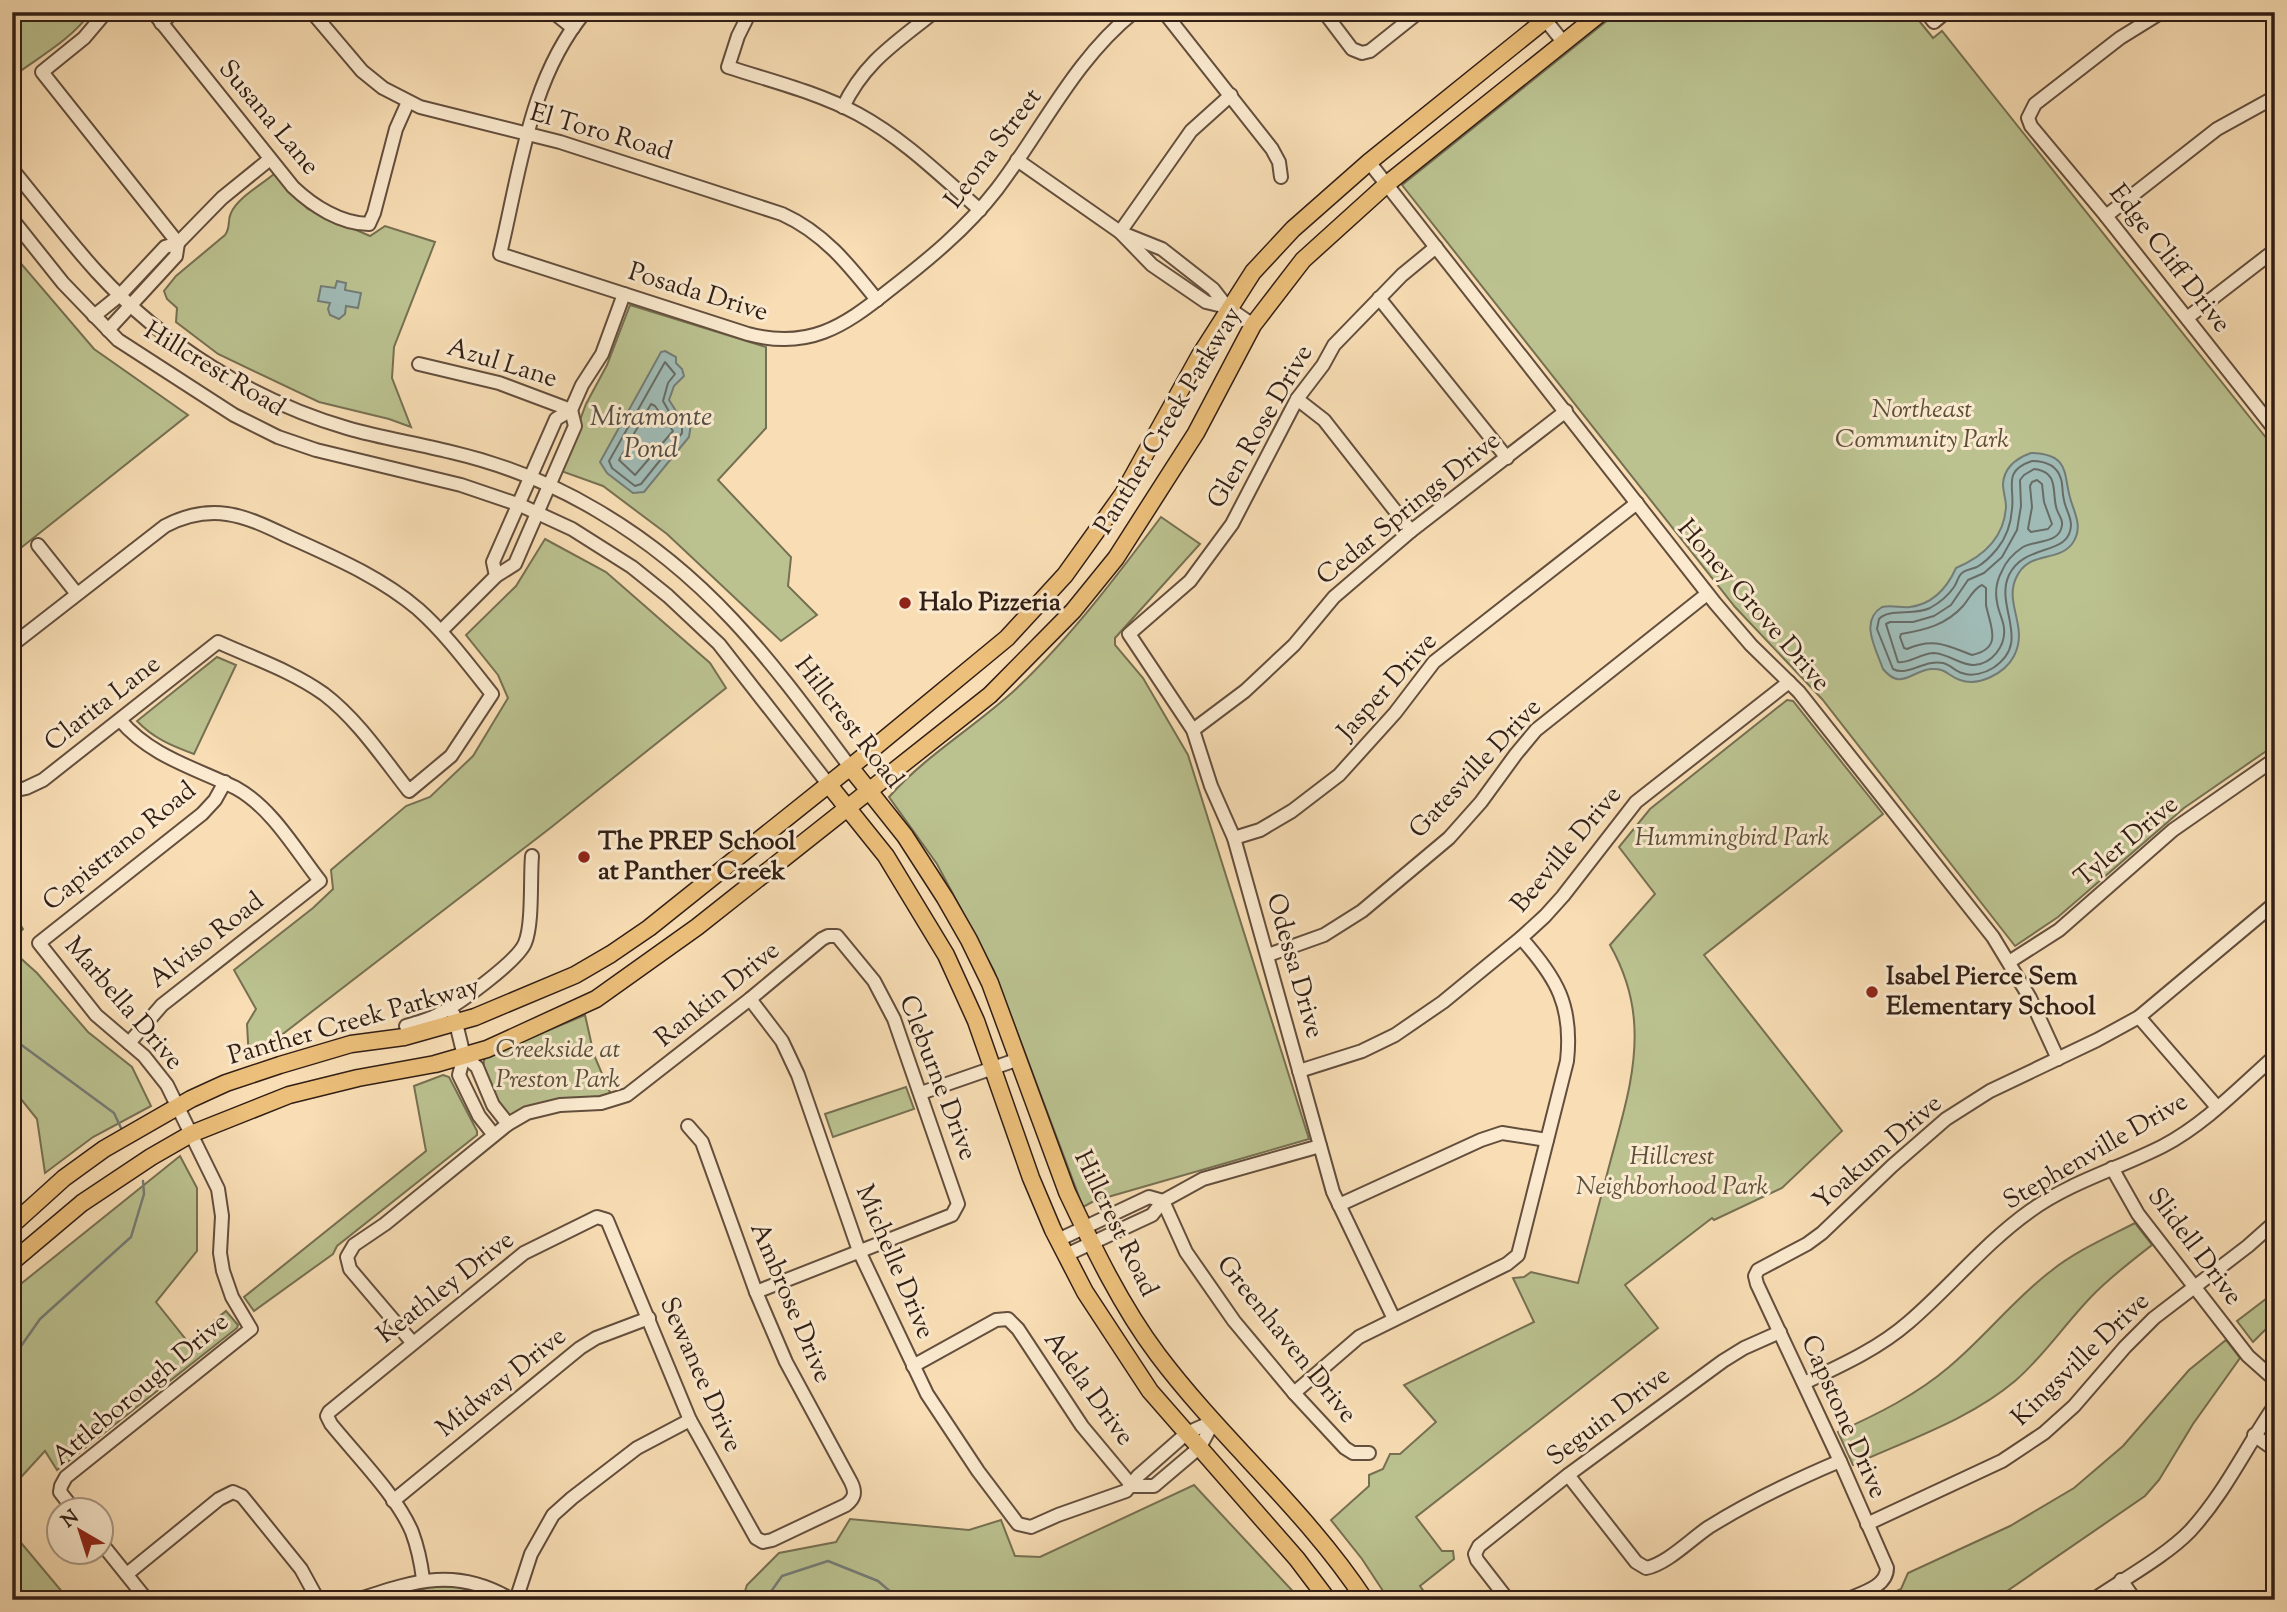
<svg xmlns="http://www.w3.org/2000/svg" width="2287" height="1612" font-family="'Sorts Mill Goudy',serif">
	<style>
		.green { fill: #bbc290; stroke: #767052; stroke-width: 2 }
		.water { fill: #a0bbb6; stroke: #747c76; stroke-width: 2 }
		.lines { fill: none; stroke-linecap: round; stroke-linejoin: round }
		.shore { stroke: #686c66; stroke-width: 2 }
		.stream { stroke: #747c76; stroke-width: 2.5 }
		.minor-casing { stroke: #634e3d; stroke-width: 16 }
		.major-casing { stroke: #311e15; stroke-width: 19 }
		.minor { stroke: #fbeacf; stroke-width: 12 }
		.major { stroke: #ecbf7a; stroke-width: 16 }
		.poi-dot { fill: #8f2418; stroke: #fbeacf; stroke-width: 2.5 }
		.labels { text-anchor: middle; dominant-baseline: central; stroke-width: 6; stroke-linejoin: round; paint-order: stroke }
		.street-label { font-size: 26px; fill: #311e15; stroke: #fbeacf }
		.park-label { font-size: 26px; font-style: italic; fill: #5a4f3a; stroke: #fbeacf }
		.poi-label { font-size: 26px; font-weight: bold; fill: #311e15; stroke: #fbeacf; text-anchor: start }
		.water-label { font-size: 28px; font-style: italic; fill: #524d45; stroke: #fbeacf }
	</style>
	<rect width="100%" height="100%" fill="#f9deb5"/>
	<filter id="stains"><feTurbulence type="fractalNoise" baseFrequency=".00286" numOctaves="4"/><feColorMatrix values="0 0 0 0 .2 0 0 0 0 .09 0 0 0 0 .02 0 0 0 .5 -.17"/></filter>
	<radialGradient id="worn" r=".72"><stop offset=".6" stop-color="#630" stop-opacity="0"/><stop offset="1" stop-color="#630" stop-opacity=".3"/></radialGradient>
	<g class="green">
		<path d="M12 12H91C71 40 39 57 12 77Z"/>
		<path d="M1618 12H1912L1933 38 1942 31 2275 449V745L2184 808 2058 917 2015 946 1822 699 1735 607 1402 185Z"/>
		<path d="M274 174 308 209 370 236 385 226 435 242 394 347 392 378 411 427 389 419 319 402 218 354 176 322 177 308 167 299 164 291 176 276 225 235C231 227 227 221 231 213 237 198 261 185 274 174Z"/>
		<path d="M12 253 94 349 188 415 12 555Z"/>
		<path d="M630 305 766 347V428L718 480 791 557 788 586 817 615 781 641 667 534 603 486 561 471 586 404 607 365Z"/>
		<path d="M1161 517 1200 544 1115 638V645L1143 678 1188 755 1309 1139 1094 1201 1083 1207 994 971 937 864 889 797C926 755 975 727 1016 689 1070 638 1116 577 1161 517Z"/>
		<path d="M545 539 606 572 710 663 726 688 549 829 249 1060 247 1024 256 1009 234 970 313 908 333 889 331 870 406 806 430 797 473 756 508 698 498 675 466 635 516 586Z"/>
		<path d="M217 657 236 665 194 754C172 746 153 738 137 721Z"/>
		<path d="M1787 700 1793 701 1883 814 1704 955 1842 1131 1782 1188 1714 1220 1712 1218 1625 1285 1658 1328 1416 1517 1442 1551H1453L1454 1559 1420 1586 1430 1600H1389L1362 1559 1331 1520 1369 1486V1475L1383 1469 1390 1454H1400L1436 1422 1404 1385 1534 1322 1513 1278 1524 1277 1531 1272 1578 1283C1589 1242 1600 1200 1611 1159 1623 1115 1638 1067 1634 1021 1632 994 1623 968 1610 945L1655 894 1619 847 1650 809Z"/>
		<path d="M12 911 23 929 17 935 16 954 37 973 88 1032 132 1067 151 1106 93 1137 45 1173 37 1119 12 1088Z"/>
		<path d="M585 1015 594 1055 612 1097 511 1118 506 1116C498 1101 478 1074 485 1057Z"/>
		<path d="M443 1075 449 1077 477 1131V1135L337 1246 333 1254 254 1311 244 1297 426 1151 414 1086Z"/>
		<path d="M906 1087 914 1109 833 1137 825 1114Z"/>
		<path d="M180 1156 197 1188V1251L156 1302 188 1342 226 1311 238 1325 237 1328 57 1470 45 1451 12 1487V1291Z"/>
		<path d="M2135 1223 2152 1245C2130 1262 2109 1278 2091 1297 2064 1325 2044 1356 2015 1381 1969 1420 1907 1440 1853 1465L1838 1432C1878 1414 1916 1395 1949 1367 1985 1337 2014 1299 2051 1271 2076 1251 2106 1238 2135 1223Z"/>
		<path d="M2275 1292V1320L2253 1342 2237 1321Z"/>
		<path d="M2226 1340 2240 1358 2193 1424 2159 1480 2145 1496 1994 1600H1878L1901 1589 1908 1573 2010 1526 2074 1488 2123 1446 2189 1370Z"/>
		<path d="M1194 1485 1301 1600H742L747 1585 779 1553 836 1542 850 1519 969 1530 1001 1520 1015 1556 1040 1557Z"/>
		<path d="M12 1532 69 1600H12Z"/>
		<path d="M455 1586 488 1595 496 1600H383L430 1587Z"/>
	</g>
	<g class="water">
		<path d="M337 281 346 283 345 290 361 293 358 308 346 306 345 314 339 319 330 315 328 309 330 303 318 301 321 286 335 288Z"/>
		<path d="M665 351 676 357V363L682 369 684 376 674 386 669 400 676 411 691 424 689 437 644 492 633 493 607 473 600 462 661 352Z"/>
		<path d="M2031 453C2073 454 2062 477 2072 504 2077 518 2082 530 2072 544 2057 563 2028 550 2016 578 2004 604 2029 627 2014 656 2005 673 1979 687 1960 680 1948 676 1946 668 1931 669 1911 671 1901 691 1883 669 1876 649 1859 621 1882 607 1892 605 1901 608 1910 607 1933 604 1947 588 1956 568 1982 557 2004 538 2006 507 2006 499 2003 492 2003 484 2004 467 2017 458 2031 453Z"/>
	</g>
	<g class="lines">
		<g class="shore">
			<path d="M665 362 675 374 668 383 663 401 671 415 682 426V433L641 484 635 486 612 468 609 461Z"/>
			<path d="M651 404 655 406 673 431 635 475 619 460Z"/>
			<path d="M2032 461C2045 461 2057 465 2061 479 2063 485 2062 493 2064 500 2065 508 2071 516 2071 525 2070 557 2025 542 2009 575 1994 607 2033 642 1993 668 1985 673 1972 677 1962 673 1955 671 1951 665 1943 663 1924 659 1908 677 1893 669L1877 629 1879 619C1889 608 1914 616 1930 608 1939 603 1948 596 1954 587 1957 583 1958 576 1962 573 1965 570 1972 569 1977 567 1984 563 1992 555 1997 549 2006 538 2011 524 2012 509 2015 487 2002 471 2032 461Z"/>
			<path d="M2034 469C2044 470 2051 474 2053 484 2055 493 2054 502 2057 510 2059 516 2063 519 2062 525 2060 544 2035 540 2023 547 2014 553 2006 561 2002 571 1997 580 1995 592 1997 602 1998 611 2003 619 2004 628 2006 646 1992 664 1974 665 1962 666 1949 654 1934 653 1921 653 1909 664 1898 662L1886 624 1890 622H1913L1934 616 1951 605 1968 580 1984 573 2002 557 2017 530 2021 506 2020 480 2024 475Z"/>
			<path d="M2037 480 2042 484 2044 502 2052 524 2048 529 2031 532 2028 529 2032 507 2030 486 2032 482Z"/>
			<path d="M1982 585 1986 588C1986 593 1986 599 1986 605 1990 626 2004 648 1972 655 1948 646 1934 637 1907 649L1904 648 1900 637 1901 634C1925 630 1946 625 1963 606 1969 599 1973 589 1982 585Z"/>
		</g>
		<g class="stream">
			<path d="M12 1038 114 1113 121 1128"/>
			<path d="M12 1359 40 1319 131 1237 144 1194 143 1181"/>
			<path d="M765 1600 782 1576 828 1561 878 1581 900 1600"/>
		</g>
		<g class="minor-casing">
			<g id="minor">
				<path d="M106 12 84 38 42 72 178 243"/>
				<path d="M153 12 293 187C313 206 341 224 369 224L374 213 396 129 408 102"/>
				<path d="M312 12 362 71 383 88 420 107 560 142 782 214C824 233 849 265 877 300"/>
				<path d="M553 12 573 28"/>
				<path d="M585 12C529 79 520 172 500 254L748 334C808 350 843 327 888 291 928 260 966 229 997 189 1042 130 1075 59 1134 12"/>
				<path d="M750 12 738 36 728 67C771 81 817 92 858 114 904 139 941 176 980 210"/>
				<path d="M1164 12 1272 149 1279 162 1281 177"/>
				<path d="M1324 12 1352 49 1362 53 1370 51 1419 12"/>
				<path d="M1539 12 1564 43"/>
				<path d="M1926 12 1934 22 1946 12"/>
				<path d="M2162 12 2120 38 2035 104 2028 118 2031 126 2106 216 2275 430"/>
				<path d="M161 23 174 12"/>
				<path d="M843 107C865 61 896 43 934 12"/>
				<path d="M1017 160 1120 232 1152 265 1206 302 1227 307"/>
				<path d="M1369 162 1715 603 1751 645 1799 692 1993 937 2030 998 2058 1059"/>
				<path d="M12 169C40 203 67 239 97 272 164 345 252 400 347 428 381 438 416 443 451 452 502 464 553 484 598 511 712 578 773 664 850 767"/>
				<path d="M2106 216 2217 129 2275 97"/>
				<path d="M12 219 63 283 118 340 234 415 278 437 316 450 461 485 520 505 572 529 632 567 668 596 719 644 829 785"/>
				<path d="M1120 232 1191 131 1231 95"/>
				<path d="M1127 235 1162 249 1213 289 1227 307 1253 325"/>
				<path d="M1379 298 1507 458"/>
				<path d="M94 316 120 295 165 247 178 243 222 198 270 159"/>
				<path d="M2187 318 2275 250"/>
				<path d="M108 330 176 256 178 243"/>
				<path d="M419 364 499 383 571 410"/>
				<path d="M1297 399 1324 420 1411 531"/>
				<path d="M38 545 77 594"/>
				<path d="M496 576 493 562 556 419 571 410 582 385 602 354 624 294"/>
				<path d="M441 631 496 576 515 564 575 426 571 410"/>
				<path d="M12 645 165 526C184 516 205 511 227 514 248 517 268 527 287 536 333 557 379 576 418 609 446 634 468 664 492 694L451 756 409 791C383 758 358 720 324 694 292 671 253 658 218 642L43 780 26 788 12 791"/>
				<path d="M120 720C150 756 195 768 236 788 272 808 295 849 320 881L162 1005 129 1043"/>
				<path d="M1193 730 1245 691 1294 645 1334 597 1411 531 1566 411"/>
				<path d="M1234 838 1260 830 1292 811 1339 775 1395 713 1434 662 1637 503"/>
				<path d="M1268 955 1324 935 1362 911 1449 838 1481 802 1516 754 1536 730 1707 594"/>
				<path d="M2009 962 2059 930 2173 830 2275 759"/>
				<path d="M750 999 782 1041 798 1075 859 1251 927 1394 978 1471 1018 1524 1031 1527 1058 1515 1126 1491 1138 1476 1187 1433 1214 1421"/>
				<path d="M454 1015 464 1056 459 1075 479 1116 494 1135"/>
				<path d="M2139 1017 2217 1107"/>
				<path d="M406 1026C416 1023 427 1020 437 1015 456 1006 517 962 525 943 533 924 530 879 532 856"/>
				<path d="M464 1056 477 1067 493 1105 508 1124"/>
				<path d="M1299 1071 1362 1051 1395 1035 1443 1002 1521 938 1545 916 1563 896 1636 802 1789 682"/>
				<path d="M921 1093 1019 1059"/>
				<path d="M2112 1168 2138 1214 2248 1356 2275 1380"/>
				<path d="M1163 1201 1186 1252 1234 1321 1294 1393 1345 1448 1353 1453H1369"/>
				<path d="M1339 1205 1481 1140 1502 1133 1547 1140"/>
				<path d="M1058 1240 1149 1197 1163 1201"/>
				<path d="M1066 1255 1152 1215 1163 1201 1203 1179 1320 1146"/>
				<path d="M1394 1319 1333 1192 1234 838 1211 786 1193 730 1129 634 1190 581 1232 524 1297 399 1323 365 1334 345 1402 275 1436 247"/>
				<path d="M412 1342 350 1269 347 1257 354 1245 385 1224 508 1124 527 1113 560 1105 601 1103 627 1095 750 999 822 939 828 936H837L874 981 894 1019 958 1204 952 1215 756 1292"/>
				<path d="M913 1366 996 1320 1008 1319 1018 1329 1082 1426 1132 1486"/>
				<path d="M1804 1383C1840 1366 1878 1349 1909 1322 1951 1286 1985 1243 2030 1211 2070 1182 2120 1168 2163 1146 2205 1124 2240 1087 2275 1056"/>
				<path d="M1294 1393 1359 1337 1507 1264 1518 1255 1567 1061C1573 1006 1557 978 1521 938"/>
				<path d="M2254 1435 2275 1450"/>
				<path d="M1568 1475 1636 1562 1646 1568C1667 1564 1691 1539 1709 1527 1751 1501 1795 1480 1840 1461"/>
				<path d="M1132 1486H1154L1200 1447 1214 1421"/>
				<path d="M393 1501 580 1348 596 1338 649 1318"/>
				<path d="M74 1510 60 1492 61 1486 66 1477 251 1329 232 1297 223 1271 220 1253 222 1216 218 1189 167 1085 144 1056 96 1015 39 943 202 814 215 800 225 782"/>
				<path d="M1867 1524 2002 1461 2044 1433 2074 1406 2125 1347 2154 1318 2248 1246 2275 1222"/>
				<path d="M102 1544 147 1600"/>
				<path d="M127 1574 219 1499 233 1492 242 1496 301 1569 318 1600"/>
				<path d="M423 1579C421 1563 418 1548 412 1532 397 1496 356 1455 331 1424L327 1416 329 1412 524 1253 597 1217 607 1220 690 1420 756 1538 763 1542 772 1540 846 1505C855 1498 856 1492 851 1482L786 1362 756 1292 702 1142 688 1126"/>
				<path d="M2121 1580 2135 1600"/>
				<path d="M357 1600C414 1581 456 1566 512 1600"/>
				<path d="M516 1600 531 1554 553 1515 572 1498 637 1448 690 1420"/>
				<path d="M1508 1600 1477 1560 1475 1554 1479 1546 1568 1475 1723 1361 1744 1348 1780 1332"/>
				<path d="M1846 1600C1861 1593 1887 1587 1887 1568L1840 1461 1757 1284 1755 1276 1758 1270 1807 1244 1822 1233 1892 1166 1946 1119 1990 1091 2097 1040 2139 1017 2275 903"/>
				<path d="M2093 1600C2122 1580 2166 1556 2190 1531 2225 1493 2246 1447 2275 1405"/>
			</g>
		</g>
		<g class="major-casing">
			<g id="major">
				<path d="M850 767 905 836 945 898 969 940 990 983 1067 1192C1093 1247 1121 1306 1158 1355 1222 1440 1306 1510 1365 1600"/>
				<path d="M829 785 886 856 946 955 976 1021 1031 1178 1053 1230 1085 1292 1150 1391 1297 1559 1328 1600"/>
				<path d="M12 1225 64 1178 104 1149 191 1099 226 1083 280 1065 351 1044 404 1037 475 1017 575 975 611 954 649 928 864 756 1007 638 1065 575 1123 494 1200 355 1253 272 1293 229 1369 162 1555 12"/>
				<path d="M12 1262 82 1203 151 1157 191 1134 289 1095 358 1078 435 1064 487 1049 596 999 697 927 990 695 1073 611 1116 558 1196 433 1253 325 1303 260 1387 184 1602 12"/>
			</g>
		</g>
		<use href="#minor" class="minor"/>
		<use href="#major" class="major"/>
	</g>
	<g class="poi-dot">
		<circle cx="905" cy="603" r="7"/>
		<circle cx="584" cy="857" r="7"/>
		<circle cx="1872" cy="992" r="7"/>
	</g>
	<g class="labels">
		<g class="street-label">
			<text transform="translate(268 118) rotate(50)">Susana Lane</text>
			<text transform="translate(601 133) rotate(16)">El Toro Road</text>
			<text transform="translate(994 149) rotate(-53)">Leona Street</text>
			<text transform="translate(2169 259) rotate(52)">Edge Cliff Drive</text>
			<text transform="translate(698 293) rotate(17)">Posada Drive</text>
			<text transform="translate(502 364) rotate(17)">Azul Lane</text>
			<text transform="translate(214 370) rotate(31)">Hillcrest Road</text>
			<text transform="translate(1169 421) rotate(-59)">Panther Creek Parkway</text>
			<text transform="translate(1261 427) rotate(-60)">Glen Rose Drive</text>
			<text transform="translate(1409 509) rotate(-39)">Cedar Springs Drive</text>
			<text transform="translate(1753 606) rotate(49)">Honey Grove Drive</text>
			<text transform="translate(1388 687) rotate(-48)">Jasper Drive</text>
			<text transform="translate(103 704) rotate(-38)">Clarita Lane</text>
			<text transform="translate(848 723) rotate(52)">Hillcrest Road</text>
			<text transform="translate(1476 769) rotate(-47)">Gatesville Drive</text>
			<text transform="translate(2127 842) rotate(-40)">Tyler Drive</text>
			<text transform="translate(120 847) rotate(-39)">Capistrano Road</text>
			<text transform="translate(1567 850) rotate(-50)">Beeville Drive</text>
			<text transform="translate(207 941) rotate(-38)">Alviso Road</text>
			<text transform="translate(1294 966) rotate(74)">Odessa Drive</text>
			<text transform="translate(718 995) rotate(-39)">Rankin Drive</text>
			<text transform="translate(123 1004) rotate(49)">Marbella Drive</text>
			<text transform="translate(354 1022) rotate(-16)">Panther Creek Parkway</text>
			<text transform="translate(937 1078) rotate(69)">Cleburne Drive</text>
			<text transform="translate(2096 1152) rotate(-30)">Stephenville Drive</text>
			<text transform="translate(1878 1153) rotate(-41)">Yoakum Drive</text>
			<text transform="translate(1115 1224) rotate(64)">Hillcrest Road</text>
			<text transform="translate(2194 1247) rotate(53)">Slidell Drive</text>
			<text transform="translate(894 1262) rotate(67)">Michelle Drive</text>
			<text transform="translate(446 1288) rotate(-38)">Keathley Drive</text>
			<text transform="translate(790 1303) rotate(67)">Ambrose Drive</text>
			<text transform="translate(1286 1340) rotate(51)">Greenhaven Drive</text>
			<text transform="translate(2081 1360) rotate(-44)">Kingsville Drive</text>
			<text transform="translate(700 1375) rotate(66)">Sewanee Drive</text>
			<text transform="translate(502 1383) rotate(-39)">Midway Drive</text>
			<text transform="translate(1088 1389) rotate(54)">Adela Drive</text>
			<text transform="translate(141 1390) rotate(-40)">Attleborough Drive</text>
			<text transform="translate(1609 1417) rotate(-37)">Seguin Drive</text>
			<text transform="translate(1843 1417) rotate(66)">Capstone Drive</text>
		</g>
		<g class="park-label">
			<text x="1922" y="410">Northeast<tspan x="1922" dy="30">Community Park</tspan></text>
			<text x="1732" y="838">Hummingbird Park</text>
			<text x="558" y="1050">Creekside at<tspan x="558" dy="30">Preston Park</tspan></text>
			<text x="1672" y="1157">Hillcrest<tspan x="1672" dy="30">Neighborhood Park</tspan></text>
		</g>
		<g class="poi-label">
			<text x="919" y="603">Halo Pizzeria</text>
			<text x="598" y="842">The PREP School<tspan x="598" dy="30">at Panther Creek</tspan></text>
			<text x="1886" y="977">Isabel Pierce Sem<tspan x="1886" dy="30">Elementary School</tspan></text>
		</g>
		<g class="water-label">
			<text x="651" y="418">Miramonte<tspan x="651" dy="32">Pond</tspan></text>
		</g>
	</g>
	<rect width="2287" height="1612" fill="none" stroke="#f9deb5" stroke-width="42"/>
	<rect x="14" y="14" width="2259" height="1584" fill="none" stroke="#311e15" stroke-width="3.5"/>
	<rect x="21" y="21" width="2245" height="1570" fill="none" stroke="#311e15" stroke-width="2"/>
	<g transform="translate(80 1531) rotate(321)"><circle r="33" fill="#fbeacf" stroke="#aa9885" stroke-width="2"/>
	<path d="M0-5L12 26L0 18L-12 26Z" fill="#8f2418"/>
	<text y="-10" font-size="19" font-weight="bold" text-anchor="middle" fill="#311e15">N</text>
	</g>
	<rect width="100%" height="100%" filter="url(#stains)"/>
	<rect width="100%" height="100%" fill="url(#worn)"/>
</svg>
